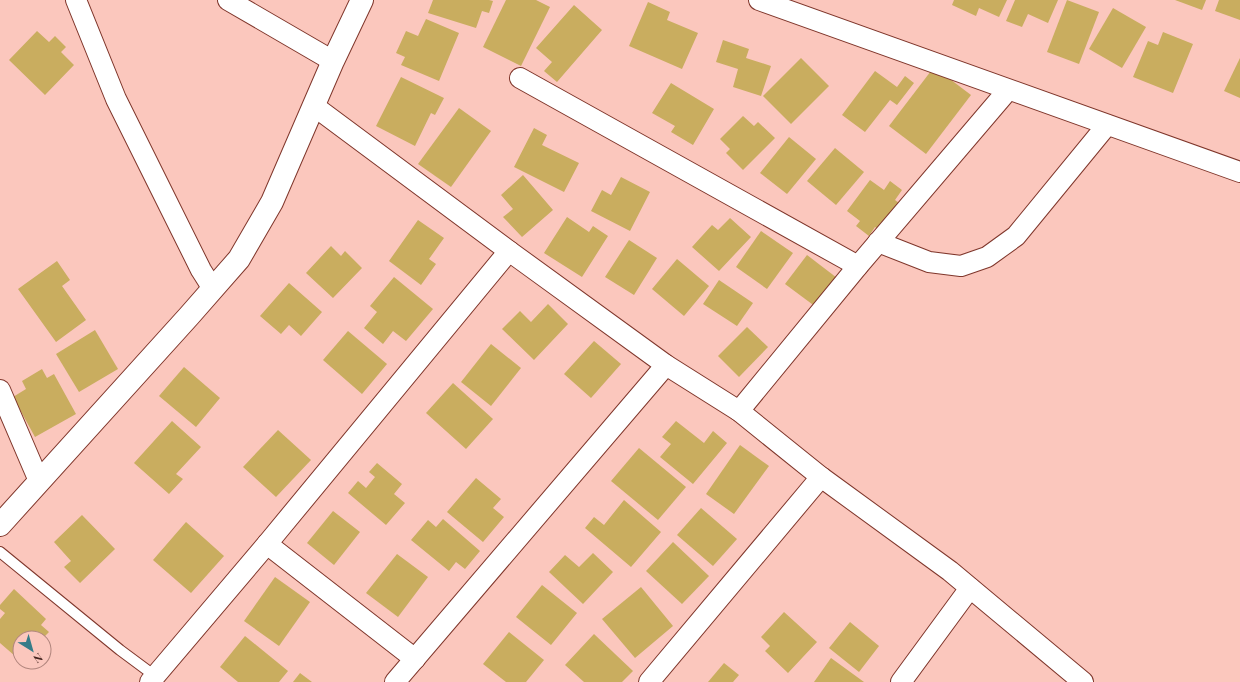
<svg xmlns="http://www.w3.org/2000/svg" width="1240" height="682" font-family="'Playfair Display',serif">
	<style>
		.building { fill: #c9ad5f }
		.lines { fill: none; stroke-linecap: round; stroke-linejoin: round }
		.service-casing { stroke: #7f362b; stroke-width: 12 }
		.minor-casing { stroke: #7f362b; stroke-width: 22 }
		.tertiary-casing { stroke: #7f362b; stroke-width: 24 }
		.service { stroke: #fff; stroke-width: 10 }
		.minor { stroke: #fff; stroke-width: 20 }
		.tertiary { stroke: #fff; stroke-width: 22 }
	</style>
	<rect width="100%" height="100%" fill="#fbc7bd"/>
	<g class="building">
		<path d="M433 0H489L493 1 489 13 482 11 476 28 428 13Z"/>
		<path d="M506 0H536L550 7 521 66 483 47Z"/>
		<path d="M954 0H1007L999 17 979 8 976 16 952 5Z"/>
		<path d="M1015 0H1058L1048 23 1028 14 1022 27 1006 21Z"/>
		<path d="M1067 0 1099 12 1079 64 1047 52Z"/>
		<path d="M1175 0H1206L1202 10Z"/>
		<path d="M1219 0H1240V20L1215 11Z"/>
		<path d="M648 2 670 12 667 20 698 33 682 69 629 46Z"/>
		<path d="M574 5 602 30 557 82 544 71 552 62 536 48Z"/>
		<path d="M1113 8 1146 27 1122 68 1089 49Z"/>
		<path d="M426 19 459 33 439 81 401 65 405 57 396 53 406 31 418 36Z"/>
		<path d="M37 31 49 42 55 36 66 47 61 52 74 65 45 95 9 60Z"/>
		<path d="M1163 32 1193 44 1173 93 1133 77 1148 41 1158 45Z"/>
		<path d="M723 40 749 49 746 58 771 66 761 96 733 87 738 69 716 62Z"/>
		<path d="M801 58 829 86 791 124 763 96Z"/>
		<path d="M1240 58V98L1224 91Z"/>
		<path d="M934 67 971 95 926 154 889 126Z"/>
		<path d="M875 71 897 87 905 76 914 83 897 105 890 100 865 132 842 115Z"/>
		<path d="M401 77 444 98 435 115 431 113 415 146 376 126Z"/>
		<path d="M671 83 714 109 693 145 671 132 675 126 652 113Z"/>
		<path d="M459 108 491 131 451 187 418 164Z"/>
		<path d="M743 116 754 126 758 122 775 138 743 170 726 153 730 149 720 139Z"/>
		<path d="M534 128 547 135 542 145 579 163 564 192 514 167Z"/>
		<path d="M789 137 816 159 787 194 760 173Z"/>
		<path d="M835 148 864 172 836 205 807 181Z"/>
		<path d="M523 175 553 210 522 237 503 217 513 209 501 195Z"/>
		<path d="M621 177 650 192 630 231 591 211 602 190 611 195Z"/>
		<path d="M870 180 884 190 890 181 902 190 895 200 903 206 883 232 875 227 869 236 856 226 860 221 847 211Z"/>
		<path d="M567 217 589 232 593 226 608 236 582 277 544 253Z"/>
		<path d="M730 218 751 237 719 271 692 247 712 225 718 230Z"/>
		<path d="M418 220 444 238 429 259 436 264 421 285 389 261Z"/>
		<path d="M761 231 793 253 767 289 736 267Z"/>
		<path d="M629 240 657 258 634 295 605 277Z"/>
		<path d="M331 246 341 256 345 251 362 268 333 298 306 273Z"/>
		<path d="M807 255 841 281 820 310 785 284Z"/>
		<path d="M677 259 709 286 684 316 652 289Z"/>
		<path d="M57 261 70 280 62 286 86 320 56 342 18 289Z"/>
		<path d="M394 277 433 309 406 341 393 331 383 344 364 328 377 312 370 306Z"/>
		<path d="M719 280 753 303 737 326 703 304Z"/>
		<path d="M289 283 322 312 301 336 289 325 281 334 260 316Z"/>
		<path d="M548 304 568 324 534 360 502 329 520 311 531 322Z"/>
		<path d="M747 327 768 347 739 377 718 356Z"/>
		<path d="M95 330 118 369 79 392 56 354Z"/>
		<path d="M348 331 387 364 362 394 323 360Z"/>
		<path d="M594 341 621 364 591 398 564 374Z"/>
		<path d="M491 344 521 368 491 406 461 382Z"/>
		<path d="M184 367 220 398 196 427 159 396Z"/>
		<path d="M42 369 47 378 54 374 76 414 35 437 13 397 26 389 22 381Z"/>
		<path d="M453 383 493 419 466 449 426 413Z"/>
		<path d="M172 421 201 447 176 474 183 479 169 494 134 463Z"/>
		<path d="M676 421 704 443 713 431 727 443 693 484 660 457 671 444 662 437Z"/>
		<path d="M278 430 311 460 276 497 243 467Z"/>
		<path d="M740 445 769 466 734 514 706 494Z"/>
		<path d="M639 448 686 487 658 520 611 481Z"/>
		<path d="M377 463 402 484 394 494 405 503 386 525 348 493 358 481 366 488 375 477 369 472Z"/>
		<path d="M476 478 501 499 493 508 504 517 483 542 447 512Z"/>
		<path d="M624 500 661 532 631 567 585 528 594 517 604 525Z"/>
		<path d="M701 508 737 539 713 566 677 535Z"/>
		<path d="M333 511 360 532 334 565 307 543Z"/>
		<path d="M82 515 115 549 80 583 64 567 71 561 54 542Z"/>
		<path d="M443 519 480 551 465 569 456 562 449 571 411 540 428 520 436 527Z"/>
		<path d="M186 522 224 556 191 593 153 560Z"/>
		<path d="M673 542 709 576 682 604 646 571Z"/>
		<path d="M593 553 613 572 583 604 549 572 565 555 579 567Z"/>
		<path d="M397 554 428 577 398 617 366 593Z"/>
		<path d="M275 577 310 602 279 646 244 621Z"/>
		<path d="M542 585 577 613 551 645 516 617Z"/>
		<path d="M641 587 673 626 635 658 602 619Z"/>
		<path d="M14 589 46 619 41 625 49 632 43 638H35L33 636 31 638H20V650L15 656 0 643V619L5 613 0 609V605Z"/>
		<path d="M784 612 817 642 788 673 765 651 770 646 761 637Z"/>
		<path d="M850 622 879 646 859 672 829 648Z"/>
		<path d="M509 632 544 660 526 682H506L483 664Z"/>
		<path d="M594 634 633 671 622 682H584L565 665Z"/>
		<path d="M245 636 288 671 279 682H238L220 667Z"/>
		<path d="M831 658 864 682H814Z"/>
		<path d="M724 663 739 675 733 682H708Z"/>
		<path d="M300 673 312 682H293Z"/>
	</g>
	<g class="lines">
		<g class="service-casing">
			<path id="service" d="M0 552 120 650 155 676"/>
		</g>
		<g class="minor-casing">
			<g id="minor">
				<path d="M76 0 116 99 201 270 213 289"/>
				<path d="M228 0 333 61"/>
				<path d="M759 0 1240 172"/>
				<path d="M520 78 858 266"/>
				<path d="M314 106 509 251 666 365 739 411 821 477 950 571 1083 682"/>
				<path d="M878 242 929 262 961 266 987 257 1016 236 1107 125"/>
				<path d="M0 390 39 481"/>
				<path d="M739 411 858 266 1008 90"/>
				<path d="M267 544 415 659"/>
				<path d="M150 682 267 544 509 251"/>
				<path d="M395 682 666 365"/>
				<path d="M649 682 821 477"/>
				<path d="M901 682 970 588"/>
			</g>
		</g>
		<g class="tertiary-casing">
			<path id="tertiary" d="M0 525 189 316 239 259 272 202 333 61 362 0"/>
		</g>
		<use href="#service" class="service"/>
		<use href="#minor" class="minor"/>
		<use href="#tertiary" class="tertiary"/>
	</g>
	<g transform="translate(32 650) rotate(143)"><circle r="19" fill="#fbc7bd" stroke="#b1857d"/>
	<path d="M0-3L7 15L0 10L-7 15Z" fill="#367c88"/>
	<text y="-6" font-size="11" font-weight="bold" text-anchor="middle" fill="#43221d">N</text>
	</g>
</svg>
